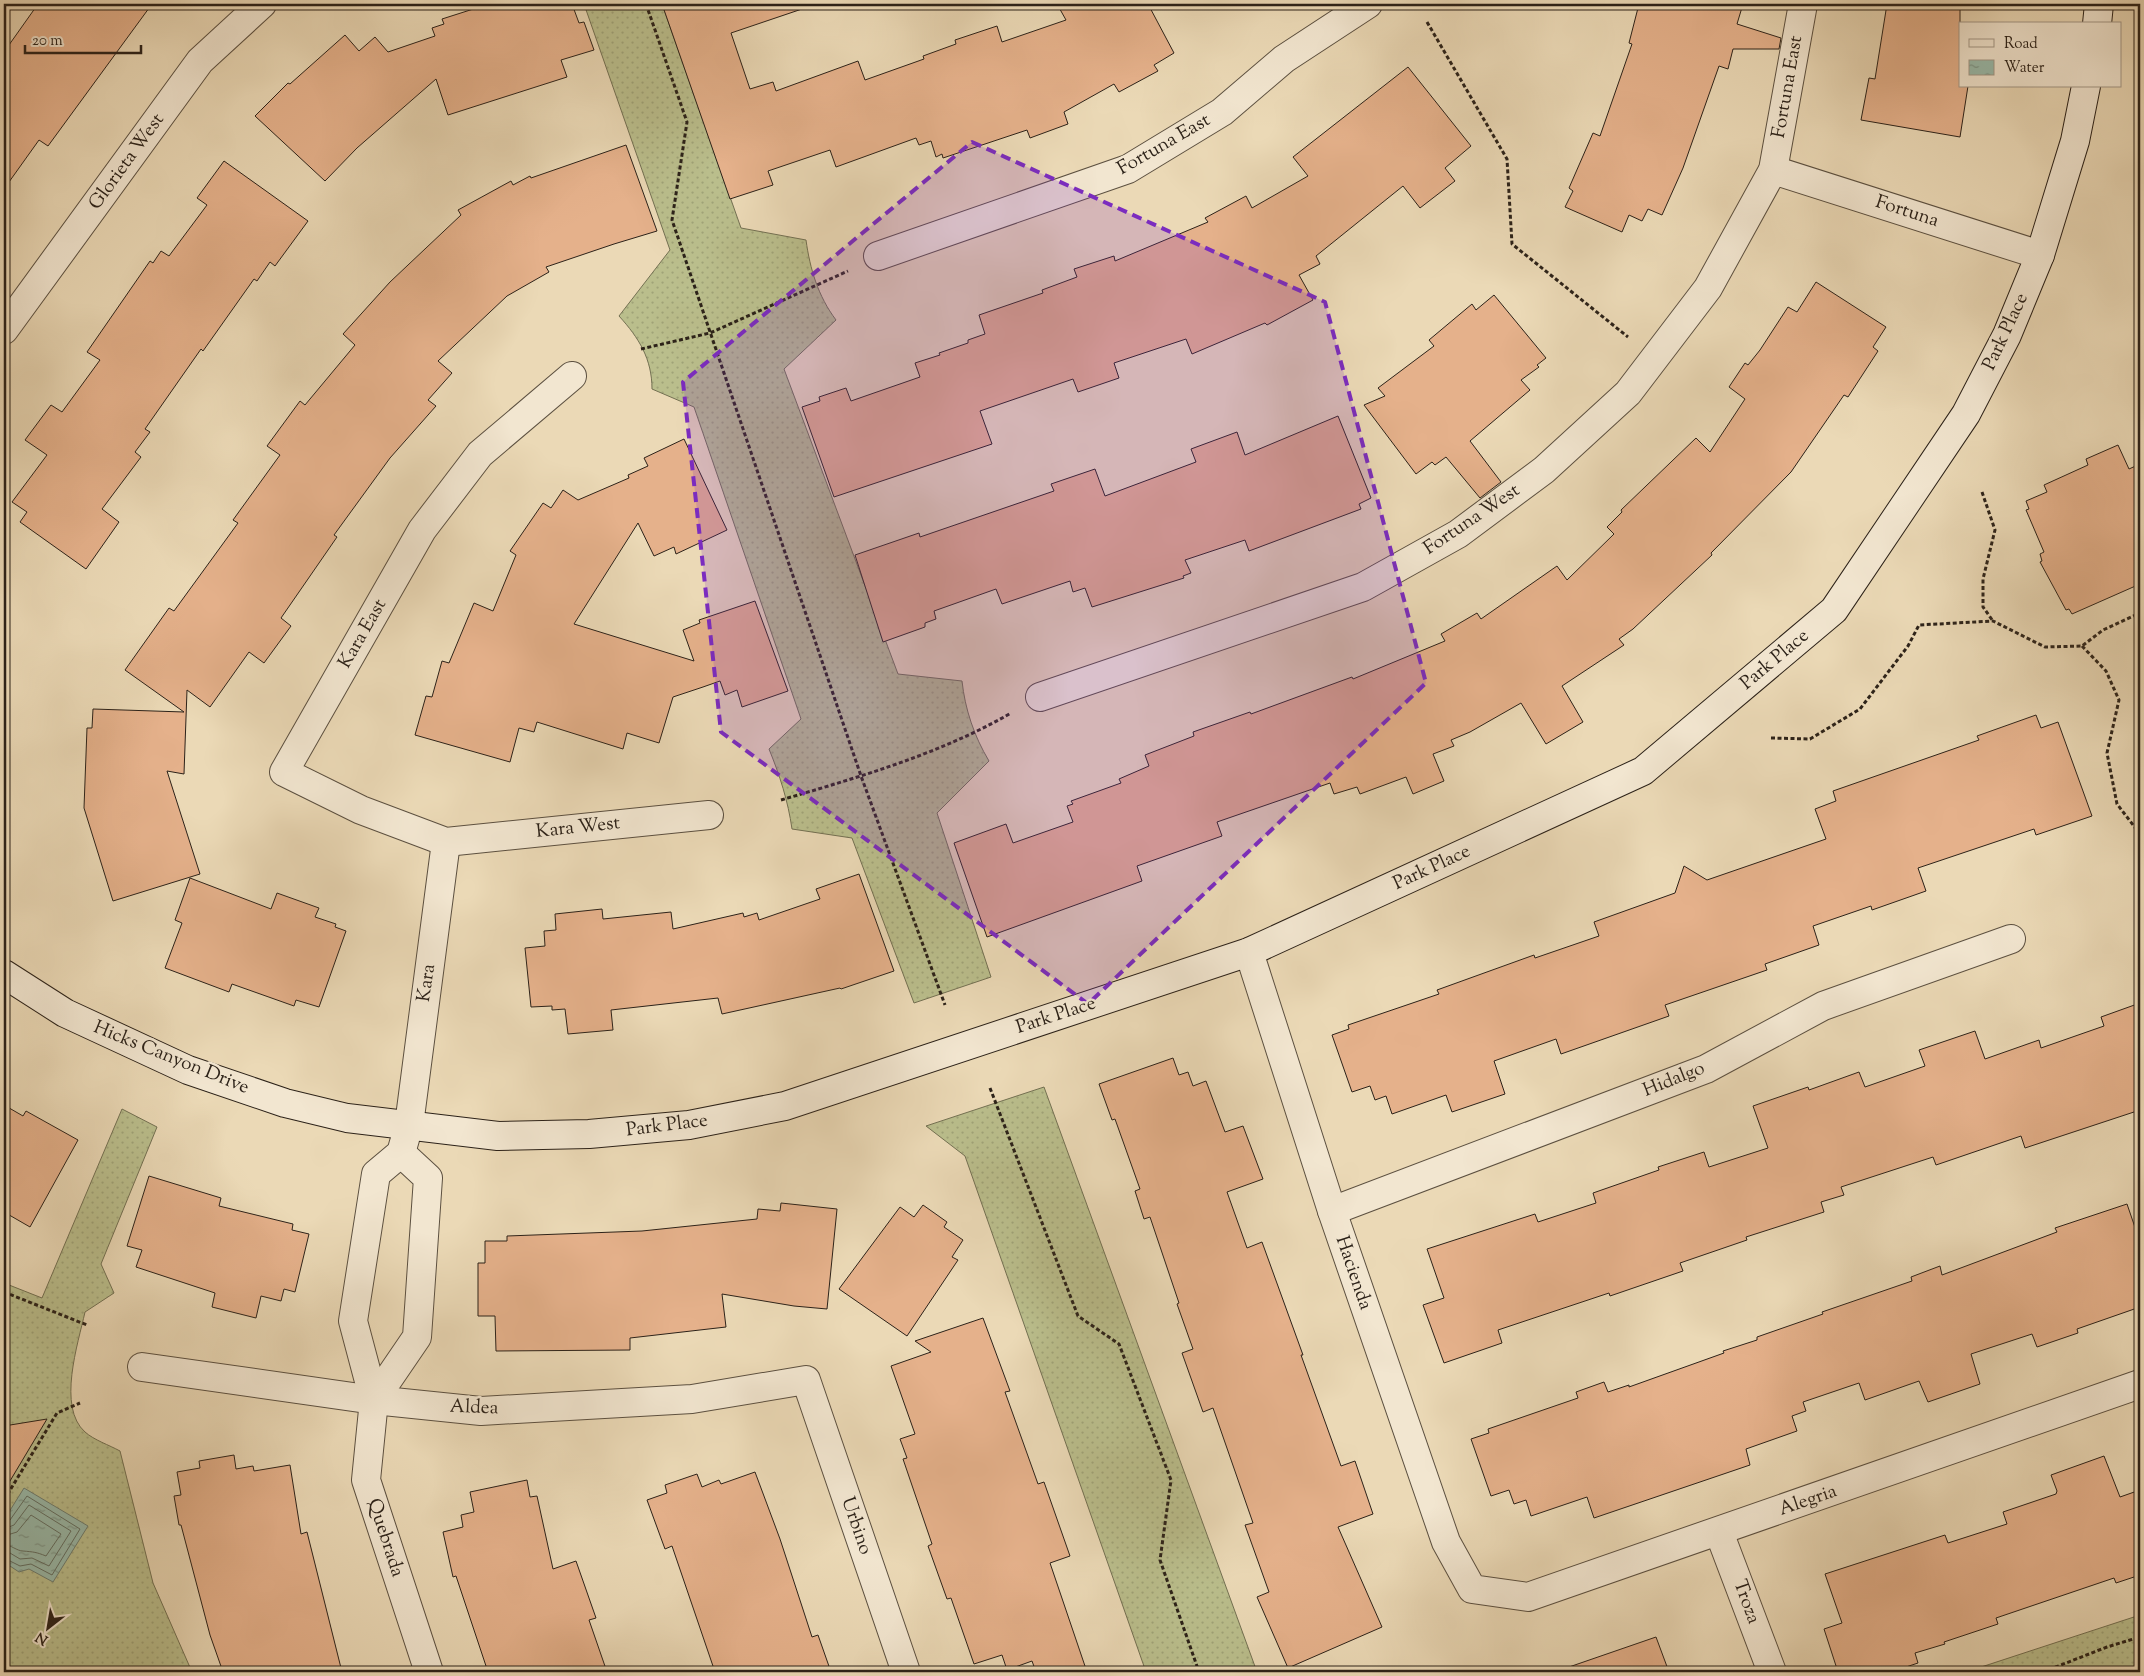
<svg xmlns="http://www.w3.org/2000/svg" width="2144" height="1676" font-family="'Sorts Mill Goudy',serif">
	<style>
		.grass { fill: url(#grass-dots); stroke: #737052 }
		.water { fill: url(#water-ripples); stroke: #6d7d70 }
		.lines { fill: none; stroke-linecap: round; stroke-linejoin: round }
		.shore { stroke: #626e62; stroke-width: 1 }
		.building { fill: #e5b18b; stroke: #2c2219 }
		.street-casing { stroke: #5c5040; stroke-width: 30 }
		.secondary-casing { stroke: #2c2219; stroke-width: 30 }
		.path { stroke: #2c2219; stroke-width: 3; stroke-dasharray: 4 2.5; stroke-linecap: butt }
		.street { stroke: #f2e6d0; stroke-width: 28 }
		.secondary { stroke: #f2e6d0; stroke-width: 28 }
		.marked { fill: #7b2cbf; fill-opacity: 0.2; stroke: #7b2cbf; stroke-width: 4; stroke-dasharray: 10 6; stroke-linejoin: round }
		.labels { text-anchor: middle; dominant-baseline: central; stroke-width: 5; stroke-linejoin: round; paint-order: stroke }
		.street-label { font-size: 19px; fill: #2c2219; stroke: #f2e6d0 }
	</style>
	<defs>
		<pattern id="grass-dots" width="8" height="8" patternUnits="userSpaceOnUse" patternTransform="scale(1.25)"><rect width="8" height="8" fill="#babe8c"/><path d="M2 2h.1M6 6h.1" fill="none" stroke="#a0a378" stroke-width="1.8" stroke-linecap="round"/></pattern>
		<pattern id="water-ripples" width="26" height="14" patternUnits="userSpaceOnUse" patternTransform="scale(1.25)"><rect width="26" height="14" fill="#99baaa"/><path d="M2 4q2-2 4 0t4 0M15 11q2-2 4 0t4 0" fill="none" stroke="#7d978a"/></pattern>
	</defs>
	<rect width="100%" height="100%" fill="#ebd9b6"/>
	<filter id="stains"><feTurbulence type="fractalNoise" baseFrequency=".004" numOctaves="4"/><feColorMatrix values="0 0 0 0 .2 0 0 0 0 .09 0 0 0 0 .02 0 0 0 .5 -.17"/></filter>
	<radialGradient id="worn" r=".72"><stop offset=".6" stop-color="#630" stop-opacity="0"/><stop offset="1" stop-color="#630" stop-opacity=".3"/></radialGradient>
	<g class="grass">
		<path d="M584 4H662L741 228 806 240C810 269 818 296 836 320L784 369 898 674 962 681C965 709 974 736 989 761L937 813 991 977 914 1003 852 838 792 829C788 801 780 776 769 749L801 719 694 407 652 389C652 359 639 338 619 316L670 250Z"/>
		<path d="M1044 1087 1257 1672H1146L965 1156 926 1126Z"/>
		<path d="M122 1109 157 1127 101 1264 114 1293 85 1312C78 1344 57 1407 85 1432 94 1440 109 1445 120 1451L153 1583 192 1672H4V1283L42 1298Z"/>
		<path d="M2140 1615V1669L2130 1672H1966Z"/>
	</g>
	<path class="water" d="M24 1488 88 1526 53 1582 29 1569 19 1572 4 1562V1520Z"/>
	<g class="lines">
		<g class="shore">
			<path d="M4 1522 10 1520 27 1496 80 1529 52 1575 31 1564 20 1566 4 1558"/>
			<path d="M4 1529 14 1525 29 1505 71 1531 49 1566 32 1558 20 1559 10 1553 4 1552"/>
			<path d="M4 1536 17 1532 31 1515 61 1534 46 1556C36 1552 34 1552 23 1551 17 1551 11 1545 4 1544"/>
		</g>
	</g>
	<g class="building">
		<path d="M38 4H152L48 146 39 140 4 189V52Z"/>
		<path d="M489 4H572L579 23 584 22 594 50 561 60 567 77 448 115 436 79 357 148 325 181 255 116 288 83 290 84 345 35 359 51 375 37 388 52 435 36 432 28 444 24 442 19Z"/>
		<path d="M662 4H802V9L731 33 750 89 773 82 776 91 858 61 865 80 924 59 923 56 956 44 955 40 997 26 1002 42 1066 20 1057 4H1148L1174 53 1154 65 1158 71 1119 92 1114 84 1064 112 1068 124 1030 138 1027 130 943 158 942 154 936 157 931 141 919 145 916 138 836 167 830 150 768 171 773 185 730 199Z"/>
		<path d="M1639 4H1743L1737 24 1781 38 1779 49H1733L1728 69 1719 66 1683 168 1662 215 1648 209 1642 221 1629 215 1622 232 1565 207 1573 191 1569 188 1593 133 1600 136 1632 44 1629 43Z"/>
		<path d="M1887 4H1960V86H1968L1960 137 1861 120 1869 78 1875 79Z"/>
		<path d="M1408 67 1471 146 1445 168 1455 181 1420 208 1403 186 1316 256 1320 264 1299 275 1313 300 1267 325 1265 323 1192 354 1186 339 1114 363 1119 378 1078 392 1073 379 980 411 992 444 834 497 802 407 820 401 819 397 846 388 851 401 920 377 915 363 940 355 939 353 968 343V340L985 334 979 315 1043 293 1042 290 1077 277 1074 269 1114 256 1115 261 1208 222 1205 218 1246 196 1252 208 1308 176 1293 157Z"/>
		<path d="M626 145 657 231 614 244 546 267 549 272 507 296 438 361 452 373 428 400 436 406 390 458 334 535 337 537 281 618 291 626 264 663 249 652 210 707 187 690 184 774 167 771 200 874 113 901 84 808 87 728H92L93 709 184 712 125 670 169 608 174 611 238 523 233 520 280 455 267 446 300 401 305 405 355 345 343 334 390 282 461 215 458 210 511 181 513 185 530 176 531 178Z"/>
		<path d="M224 161 308 221 275 266 270 262 257 281 254 279 203 351 201 349 145 429 150 432 135 452 141 457 102 509 119 522 86 569 20 522 27 512 12 502 47 455 25 440 51 405 62 412 100 360 87 352 150 261 153 263 161 251 169 256 207 205 197 198Z"/>
		<path d="M1816 282 1886 327 1873 347 1878 351 1848 397 1844 395 1791 472 1711 553 1712 555 1633 629 1619 639 1624 645 1562 686 1583 722 1546 744 1521 703 1470 732 1451 740 1454 746 1433 754 1444 781 1413 794 1406 777 1360 794 1357 787 1334 794 1330 783 1217 822 1222 836 1137 866 1142 881 987 937 954 843 1006 824 1013 843 1073 822 1067 806 1073 804 1071 801 1121 783 1119 779 1149 766 1145 755 1194 736 1193 732 1250 712 1251 714 1352 677 1353 679 1445 641 1441 634 1477 613 1481 619 1557 566 1567 580 1614 534 1607 527 1622 512 1621 510 1696 438 1710 452 1745 399 1729 387 1745 363 1748 365 1760 350 1788 307 1797 312Z"/>
		<path d="M1494 295 1546 358 1537 365 1539 367 1521 380 1530 390 1470 441 1501 482 1480 498 1446 457 1435 465 1432 462 1416 474 1364 405 1385 396 1378 388 1434 346 1429 340 1472 304 1476 310Z"/>
		<path d="M1338 416 1371 498 1359 504 1361 509 1249 551 1245 540 1185 560 1191 573 1183 576 1184 578 1092 607 1085 588 1073 592 1070 581 1002 604 996 589 934 611 936 619 925 623V627L883 642 855 555 919 533 920 537 1054 491 1051 484 1095 469 1105 496 1196 462 1191 449 1237 432 1245 455Z"/>
		<path d="M684 439 727 530 676 554 674 547 654 556 638 523 574 624 694 661 683 630 700 623 699 620 755 601 788 691 742 707 737 690 725 695 720 681 703 687 673 697 659 743 627 733 623 749 537 722 534 732 519 728 510 762 415 735 426 696 432 697 442 661 449 663 474 603 493 611 516 555 510 551 543 503 551 508 563 490 578 500 629 478 628 475 648 466 644 458Z"/>
		<path d="M2118 445 2129 469 2140 464V584L2072 614 2069 609 2066 610 2040 562 2042 561 2040 554 2044 552 2026 510 2029 509 2026 501 2047 492 2044 485 2088 465 2086 459Z"/>
		<path d="M2036 715 2041 728 2058 722 2092 816 2036 835 2034 829 1918 868 1926 891 1872 910 1871 906 1813 926 1819 945 1765 964 1767 970 1665 1005 1669 1016 1561 1054 1556 1039 1494 1061 1505 1094 1452 1112 1446 1095 1392 1114 1386 1096 1375 1100 1370 1086 1352 1092 1332 1035 1349 1029 1348 1025 1439 994 1437 990 1534 955 1535 958 1599 936 1594 922 1675 893 1684 866 1707 880 1826 839 1815 809 1836 801 1833 791 1979 740 1977 736Z"/>
		<path d="M859 874 894 971 841 989 840 988 722 1014 718 998 611 1010 613 1030 568 1034 565 1009 552 1010V1006L531 1007 525 948 545 946 544 931 556 930 555 914 602 909 603 919 671 912 673 929 743 913 744 917 757 913 759 920 820 899 816 889Z"/>
		<path d="M190 878 271 909 277 893 319 908 315 917 336 924 335 927 346 931 319 1007 296 1000 294 1006 232 984 229 992 165 968 182 923 175 920Z"/>
		<path d="M2140 1003V1110L2025 1148 2021 1136 1936 1165 1933 1157 1841 1187 1844 1195 1821 1202 1824 1212 1746 1237 1747 1240 1680 1263 1683 1271 1610 1296 1609 1293 1498 1330 1502 1343 1444 1363 1423 1305 1444 1298 1427 1249 1535 1214 1538 1222 1596 1203 1593 1193 1659 1170 1658 1167 1704 1152 1709 1167 1768 1148 1753 1106 1808 1087 1809 1090 1859 1072 1865 1087 1925 1066 1919 1050 1975 1031 1985 1059 2039 1040 2041 1048 2104 1026 2101 1017Z"/>
		<path d="M1173 1058 1179 1075 1188 1072 1193 1086 1206 1081 1225 1132 1243 1126 1263 1179 1227 1192 1247 1248 1262 1242 1303 1355H1301L1341 1466 1355 1461 1373 1514 1338 1527 1382 1627 1288 1668 1257 1597 1269 1592 1245 1525 1253 1523 1213 1408 1203 1412 1182 1353 1193 1349 1177 1304 1179 1303 1150 1217 1144 1219 1135 1191 1140 1189 1115 1119 1112 1120 1099 1084Z"/>
		<path d="M4 1105 23 1116 26 1111 78 1140 30 1227 4 1212Z"/>
		<path d="M149 1176 221 1198 219 1206 293 1224 292 1230 309 1234 295 1292 284 1289 281 1301 261 1296 256 1318 212 1307 215 1293 136 1267 142 1250 127 1246Z"/>
		<path d="M781 1203 837 1209 827 1309 794 1306 722 1294 726 1327 630 1338V1350L496 1351 495 1316H478V1263H485V1241H507V1236L642 1231 757 1219 758 1209 780 1211Z"/>
		<path d="M2127 1204 2140 1242V1307L2077 1329 2078 1333 2037 1347 2032 1334 1971 1354 1980 1384 1928 1402 1919 1381 1865 1400 1859 1383 1803 1402 1806 1411 1792 1416 1797 1431 1746 1449 1750 1465 1594 1518 1587 1497 1531 1516 1526 1500 1514 1504 1509 1490 1491 1496 1471 1439 1489 1433 1488 1429 1578 1398 1576 1392 1604 1382 1608 1392 1629 1385V1387L1724 1353 1723 1351 1757 1340V1337L1823 1314 1822 1312 1912 1281 1911 1277 1940 1266 1942 1275 2057 1232 2055 1228Z"/>
		<path d="M923 1205 947 1222 944 1227 963 1240 952 1257 958 1260 907 1336 839 1289 900 1207 914 1217Z"/>
		<path d="M983 1318 1010 1391 1005 1392 1038 1484 1044 1482 1070 1556 1050 1563 1087 1672H1036L1032 1661 1007 1670 1002 1655 974 1664 951 1598 947 1599 928 1546 932 1544 903 1459 907 1458 900 1439 915 1434 891 1366 931 1352 915 1341Z"/>
		<path d="M47 1419 4 1491V1426Z"/>
		<path d="M234 1455 236 1469 253 1466 254 1471 290 1465 301 1534 307 1532 342 1672H223L210 1635 181 1525H179L174 1496 181 1495 177 1472 200 1468 199 1461Z"/>
		<path d="M2104 1456 2120 1497 2140 1490V1575L2116 1583 2114 1578 1996 1618 1998 1624 1944 1642 1945 1644 1915 1653 1918 1663 1891 1672H1838L1824 1629 1842 1623 1825 1574 1945 1535 1948 1543 2007 1524 2003 1512 2056 1494 2057 1491 2051 1475Z"/>
		<path d="M755 1472 780 1539 812 1637 818 1635 831 1672H715L672 1546 665 1549 647 1500 667 1493 665 1485 697 1474 702 1487 719 1480 721 1484Z"/>
		<path d="M527 1480 530 1497 537 1496 553 1569 576 1561 596 1618 589 1620 607 1672H488L456 1576 453 1577 443 1532 463 1527 461 1515 474 1512 470 1492Z"/>
		<path d="M1656 1637 1669 1672H1570L1569 1667Z"/>
	</g>
	<g class="lines">
		<g class="street-casing">
			<g id="street">
				<path d="M1773 170 2040 255"/>
				<path d="M878 256 1128 169 1222 112 1284 59 1368 4"/>
				<path d="M4 330 200 61 262 4"/>
				<path d="M572 376 480 454 422 530 284 772 361 810 446 842 709 815"/>
				<path d="M1040 697 1363 587 1458 534 1544 470 1628 393 1708 288 1773 170 1803 4"/>
				<path d="M1249 952 1332 1211 1446 1542 1472 1589 1528 1597 2140 1384"/>
				<path d="M1332 1211 1706 1069 1823 1006 2011 939"/>
				<path d="M142 1367 374 1400 481 1411 692 1399 806 1380 906 1672"/>
				<path d="M374 1400 417 1337 428 1178 401 1153"/>
				<path d="M1719 1532 1772 1672"/>
				<path d="M429 1672 366 1480 374 1400 353 1321 376 1174 401 1153 409 1125 446 842"/>
			</g>
		</g>
		<g class="secondary-casing">
			<g id="secondary">
				<path d="M2097 24 2099 4"/>
				<path d="M4 974 65 1013 188 1070 285 1103 347 1118 498 1136 589 1134 689 1125 785 1106 1249 952 1643 771 1834 610 1966 414 2007 335 2040 255 2075 141 2086 86"/>
			</g>
		</g>
		<g class="path">
			<path d="M646 4 687 122 672 220 861 776 945 1005"/>
			<path d="M1427 22 1507 159 1512 244 1628 337"/>
			<path d="M641 349 710 333 848 271"/>
			<path d="M1982 492 1995 530 1983 579V607L1993 621"/>
			<path d="M2082 646 2106 671 2119 700 2107 753 2117 804 2140 834"/>
			<path d="M1771 738 1810 739 1860 709 1908 646 1919 625 1993 621 2045 647 2082 646 2103 630 2140 613"/>
			<path d="M781 800C859 777 940 754 1011 713"/>
			<path d="M990 1088 1078 1316 1119 1344 1171 1480 1160 1560 1199 1672"/>
			<path d="M4 1292 87 1325"/>
			<path d="M4 1500 57 1413 80 1403"/>
			<path d="M2043 1672 2107 1647 2140 1637"/>
		</g>
		<use href="#street" class="street"/>
		<use href="#secondary" class="secondary"/>
	</g>
	<path class="marked" d="M972 142 1325 302 1426 683 1088 1004 721 732 683 382Z"/>
	<g class="labels">
		<g class="street-label">
			<text transform="translate(1788 87) rotate(-80)">Fortuna East</text>
			<text transform="translate(1164 145) rotate(-30)">Fortuna East</text>
			<text transform="translate(127 162) rotate(-54)">Glorieta West</text>
			<text transform="translate(1907 212) rotate(18)">Fortuna</text>
			<text transform="translate(2006 332) rotate(-65)">Park Place</text>
			<text transform="translate(1472 520) rotate(-34)">Fortuna West</text>
			<text transform="translate(363 634) rotate(-60)">Kara East</text>
			<text transform="translate(1775 660) rotate(-40)">Park Place</text>
			<text transform="translate(578 828) rotate(-6)">Kara West</text>
			<text transform="translate(1432 868) rotate(-25)">Park Place</text>
			<text transform="translate(427 983) rotate(-82)">Kara</text>
			<text transform="translate(1056 1016) rotate(-18)">Park Place</text>
			<text transform="translate(171 1058) rotate(22)">Hicks Canyon Drive</text>
			<text transform="translate(1674 1080) rotate(-22)">Hidalgo</text>
			<text transform="translate(667 1126) rotate(-7)">Park Place</text>
			<text transform="translate(1353 1273) rotate(71)">Hacienda</text>
			<text transform="translate(474 1408) rotate(2)">Aldea</text>
			<text transform="translate(1808 1501) rotate(-19)">Alegria</text>
			<text transform="translate(856 1526) rotate(71)">Urbino</text>
			<text transform="translate(385 1538) rotate(72)">Quebrada</text>
			<text transform="translate(1746 1602) rotate(70)">Troza</text>
		</g>
	</g>
	<rect width="2144" height="1676" fill="none" stroke="#ebd9b6" stroke-width="20"/>
	<rect x="5" y="5" width="2134" height="1666" fill="none" stroke="#2c2219" stroke-width="2.5"/>
	<rect x="10" y="10" width="2124" height="1656" fill="none" stroke="#2c2219"/>
	<rect x="1959" y="22" width="162" height="65" fill="#f2e6d0" stroke="#a39887"/>
	<rect x="1969" y="39" width="25" height="8" fill="#f2e6d0" stroke="#a39887"/>
	<text x="2004" y="48" font-size="15" fill="#2c2219">Road</text>
	<rect x="1969" y="60" width="25" height="15" fill="url(#water-ripples)" stroke="#a39887"/>
	<text x="2004" y="72" font-size="15" fill="#2c2219">Water</text>
	<g transform="translate(48 1628) rotate(211)" stroke="#f2e6d0" stroke-width="4" paint-order="stroke">
	<path d="M0-4L9 19L0 12L-9 19Z" fill="#2c2219"/>
	<text y="-8" font-size="14" font-weight="bold" text-anchor="middle" fill="#2c2219">N</text>
	</g>
	<path d="M25 45v8h116v-8" fill="none" stroke="#2c2219" stroke-width="2.5"/>
	<text x="32" y="45" font-size="15" fill="#2c2219" stroke="#f2e6d0" stroke-width="4" paint-order="stroke">20 m</text>
	<rect width="100%" height="100%" filter="url(#stains)"/>
	<rect width="100%" height="100%" fill="url(#worn)"/>
</svg>
